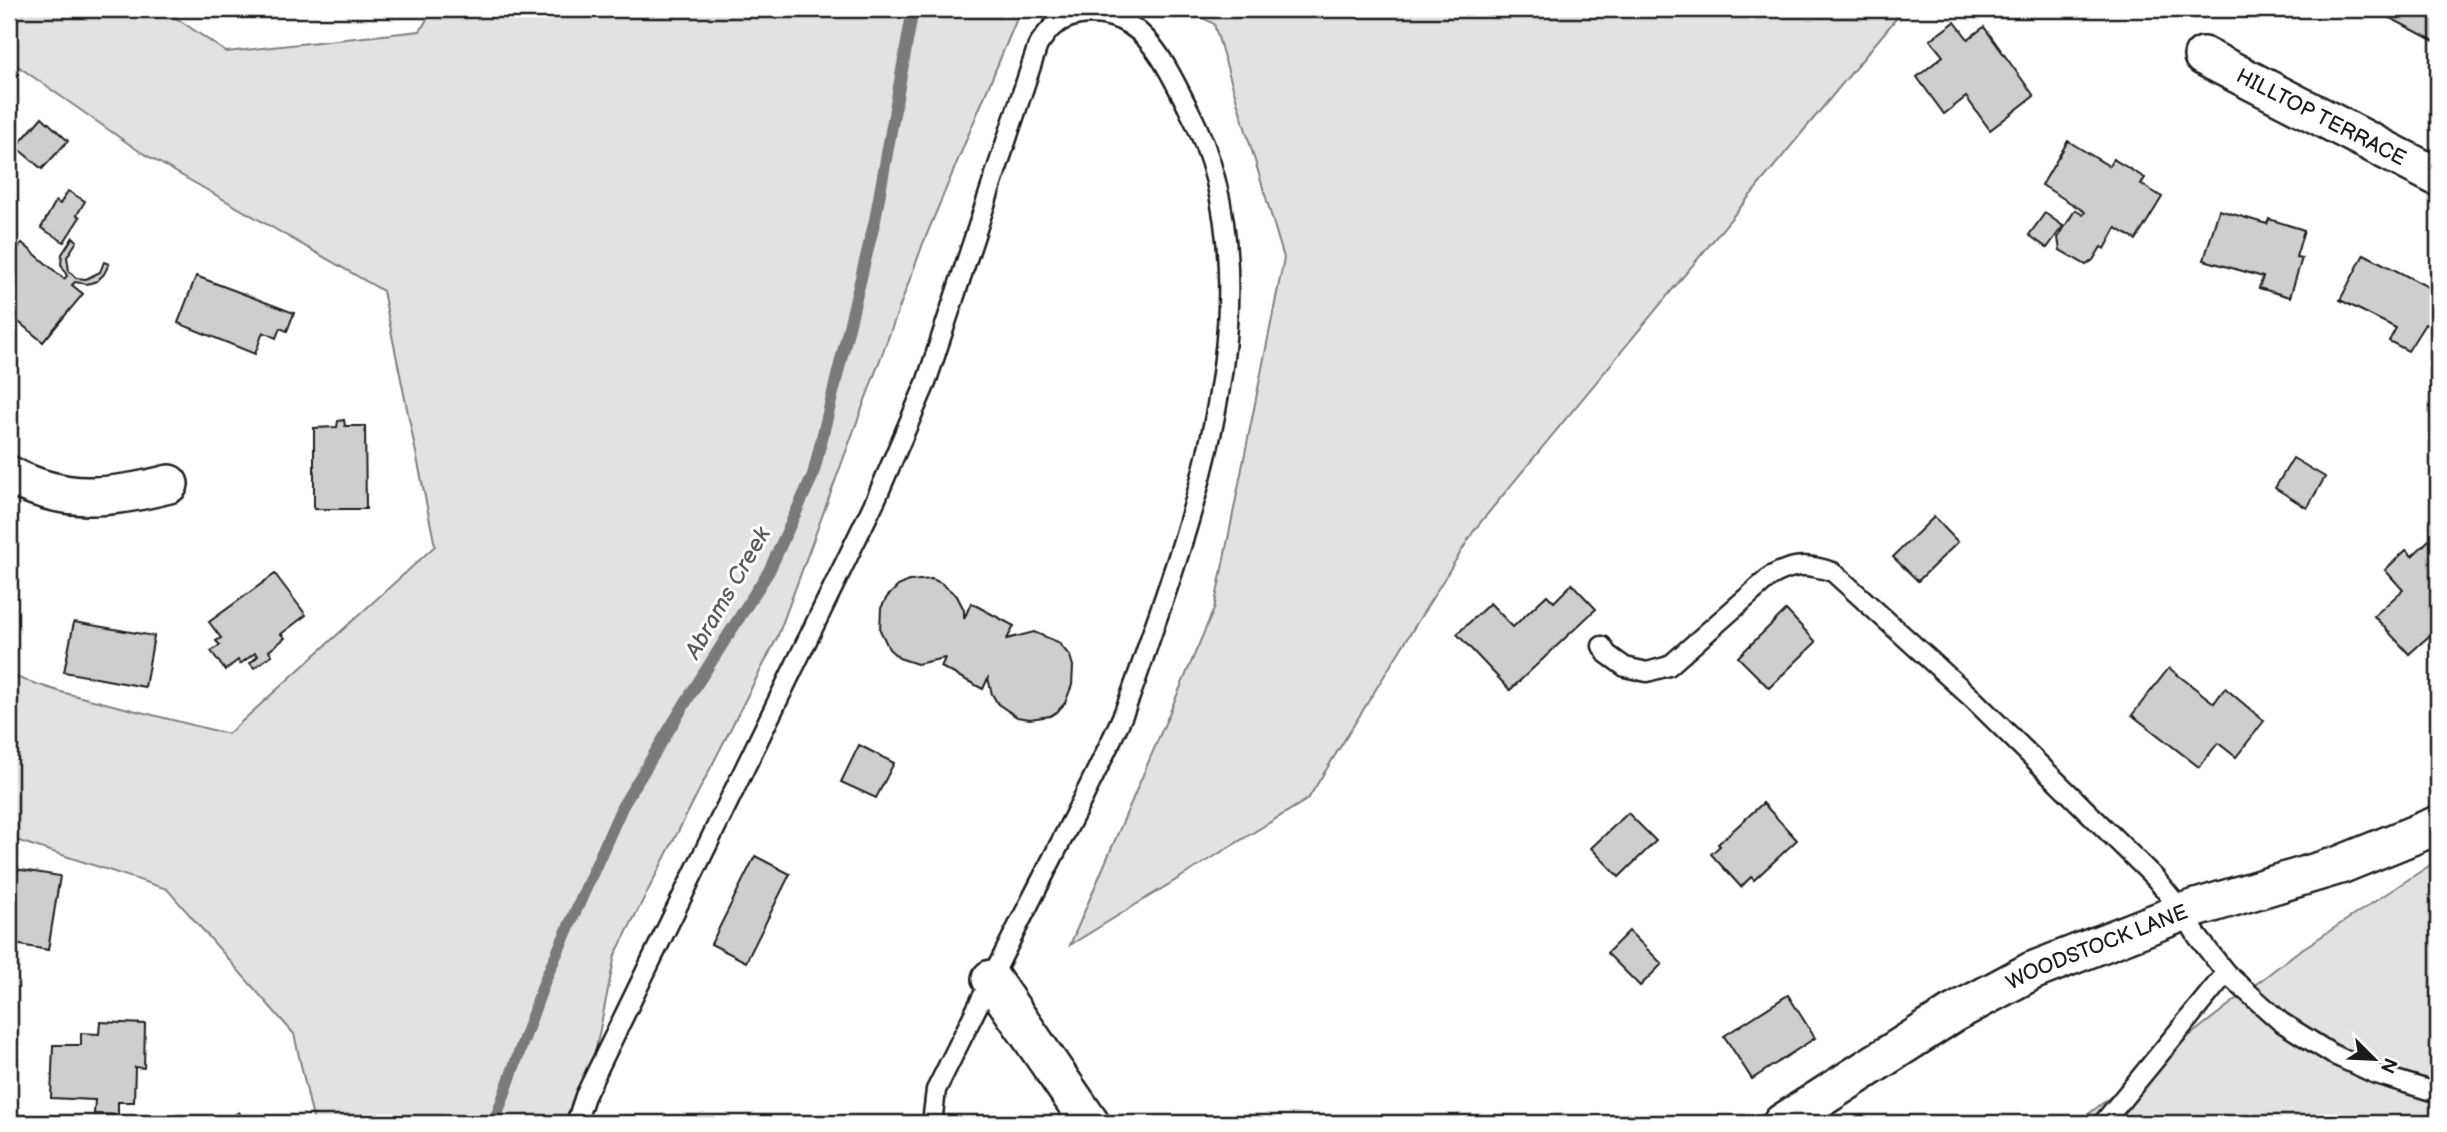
<svg xmlns="http://www.w3.org/2000/svg" width="2447" height="1132" font-family="'Balsamiq Sans',sans-serif">
	<style>
		.green { fill: #e2e2e2; stroke: #7f7f7f; stroke-width: 2 }
		.lines { fill: none; stroke-linecap: round; stroke-linejoin: round }
		.stream { stroke: #7a7a7a; stroke-width: 12 }
		.building { fill: #cecece; stroke: #1c1c1c; stroke-width: 2 }
		.lane-casing { stroke: #1c1c1c; stroke-width: 23 }
		.street-casing { stroke: #1c1c1c; stroke-width: 42 }
		.lane { stroke: #fff; stroke-width: 18 }
		.street { stroke: #fff; stroke-width: 37 }
		.labels { text-anchor: middle; dominant-baseline: central; stroke-width: 6; stroke-linejoin: round; paint-order: stroke }
		.street-label { font-size: 21px; fill: #1c1c1c; stroke: #fff }
		.water-label { font-size: 23px; font-style: italic; fill: #5a5a5a; stroke: #fff }
	</style>
	<rect width="100%" height="100%" fill="#fff"/>
	<filter id="ink" filterUnits="userSpaceOnUse"><feTurbulence type="fractalNoise" baseFrequency=".0143" numOctaves="2"/><feDisplacementMap in="SourceGraphic" scale="14" xChannelSelector="R" yChannelSelector="G"/><feConvolveMatrix kernelMatrix="1 2 1 2 8 2 1 2 1" color-interpolation-filters="sRGB"/></filter>
	<g filter="url(#ink)">
		<g class="green">
			<path d="M9 9H163L226 52 420 31 433 9H1021L924 241 777 638 615 955 581 1123H314L294 1034 167 889 10 838 9 840V675L61 692 228 734 435 546 383 291 139 151 9 60Z"/>
			<path d="M1187 9H1904L1475 529 1308 799 1070 945 1214 609 1284 258 1214 24Z"/>
			<path d="M2438 860 2437 1123H2077L2296 953Z"/>
		</g>
		<g class="lines">
			<path class="stream" d="M494 1123 545 980 622 807 692 692 769 571 813 475 875 220 913 9"/>
		</g>
		<g class="building">
			<path d="M2376 9H2438V43L2375 10Z"/>
			<path d="M1955 22 1968 39 1984 27 2034 96 1990 130 1966 97 1944 114 1917 77 1943 56 1930 40Z"/>
			<path d="M42 117 68 141 42 169 16 147Z"/>
			<path d="M2068 141 2109 166 2113 159 2145 178 2141 184 2162 197 2136 240 2116 228 2105 249 2101 247 2093 260 2086 265 2060 250 2058 238 2075 210 2083 215 2085 212 2042 185Z"/>
			<path d="M68 191 85 201 77 215 80 217 64 242 41 228 56 201 60 204Z"/>
			<path d="M2219 210 2267 224 2269 219 2304 230 2296 257 2302 258 2290 297 2259 288 2263 277 2204 260Z"/>
			<path d="M2045 213 2063 226 2047 248 2029 235Z"/>
			<path d="M73 237 77 241 67 257 69 271 76 278 86 279 100 272 104 262 109 264 104 274 97 281 87 284 75 282 72 285 83 294 43 342 9 314V252L11 250 14 252 22 243 64 279 67 276 61 264 62 254Z"/>
			<path d="M2364 254 2438 292V300L2431 314 2436 317 2431 327 2425 324 2408 351 2389 341 2396 328 2340 300Z"/>
			<path d="M196 276 294 313 287 331 280 328 276 338 263 332 255 354 178 323Z"/>
			<path d="M344 420 345 426H365L366 509H314V428L337 427 338 421Z"/>
			<path d="M2293 458 2325 477 2307 508 2275 488Z"/>
			<path d="M1934 517 1958 542 1918 581 1893 557Z"/>
			<path d="M2438 539V628L2409 654 2374 616 2403 590 2385 570 2406 550 2412 556 2429 540Z"/>
			<path d="M275 574 306 615 281 634 285 638 269 651 272 655 254 668 250 663 258 656 255 653 240 664 238 660 225 670 211 651 220 645 216 641 221 638 209 622Z"/>
			<path d="M932 579 941 583 957 596 964 610V619L971 603 1014 626 1007 639 1034 632 1058 642 1070 656 1073 666 1072 685 1065 703 1058 711 1050 716 1030 719 1017 717 998 704 992 694 988 678 983 689 941 667 945 658 917 664 899 658 889 649 880 630 881 608 887 597 898 586 909 581Z"/>
			<path d="M1572 584 1596 609 1510 690 1457 634 1490 603 1513 627 1547 595 1554 602Z"/>
			<path d="M1786 610 1816 642 1769 688 1738 657Z"/>
			<path d="M74 622 154 636 145 687 64 672Z"/>
			<path d="M2169 668 2214 703 2225 688 2264 721 2236 757 2218 743 2199 767 2132 715Z"/>
			<path d="M859 745 894 763 876 798 841 782Z"/>
			<path d="M1763 803 1797 840 1754 880 1751 877 1741 887 1711 854 1720 846 1718 844Z"/>
			<path d="M1628 813 1656 841 1619 877 1591 848Z"/>
			<path d="M755 856 790 874 746 962 711 944Z"/>
			<path d="M15 869 60 876 48 950 9 943V903Z"/>
			<path d="M1629 931 1662 964 1640 986 1607 953Z"/>
			<path d="M1788 995 1815 1038 1752 1079 1724 1036Z"/>
			<path d="M100 1022 145 1024 144 1068 135 1067 134 1102H118V1115L94 1114 95 1100 51 1098 53 1045H81V1033L99 1034Z"/>
			<path d="M239 1112 246 1123H221Z"/>
		</g>
		<g class="lines">
			<g class="lane-casing">
				<g id="lane">
					<path d="M1602 646 1607 654 1625 667 1647 672 1669 666 1771 576C1795 563 1807 564 1833 572L1973 699 2155 878 2183 912 2198 937 2226 973 2281 1022 2332 1054 2376 1074 2438 1093"/>
					<path d="M576 1123 585 1096 876 499 926 383 1038 45C1043 39 1048 30 1054 26 1072 12 1100 11 1120 20 1154 34 1172 77 1188 108 1269 261 1212 462 1158 616 1146 649 1136 684 1122 717 1098 771 1070 823 1044 875 1007 946 972 1018 936 1090L932 1123"/>
					<path d="M2103 1123 2226 973"/>
				</g>
			</g>
			<g class="street-casing">
				<g id="street">
					<path id="s1" d="M2203 56 2438 177"/>
					<path d="M9 475C64 504 110 499 169 484"/>
					<path d="M991 979 1090 1123"/>
					<path id="s2" d="M1782 1123 1952 1014 2032 971 2183 912 2340 865 2438 825"/>
				</g>
			</g>
			<use href="#lane" class="lane"/>
			<use href="#street" class="street"/>
		</g>
	</g>
	<g class="labels">
		<g class="street-label">
			<text stroke="none"><textPath href="#s1" startOffset="133">HILLTOP TERRACE</textPath></text>
			<text stroke="none"><textPath href="#s2" startOffset="362">WOODSTOCK LANE</textPath></text>
		</g>
		<g class="water-label">
			<text transform="translate(728 593) rotate(-60)">Abrams Creek</text>
		</g>
	</g>
	<rect width="2447" height="1132" fill="none" stroke="#fff" stroke-width="35"/>
	<rect x="18" y="18" width="2412" height="1097" fill="none" stroke="#1c1c1c" stroke-width="2.5" filter="url(#ink)"/>
	<g transform="translate(2374 1059) rotate(114)" stroke="#ffffff" stroke-width="5" paint-order="stroke">
	<path d="M0-5L12 26L0 18L-12 26Z" fill="#1c1c1c"/>
	<text y="-10" font-size="19" font-weight="bold" text-anchor="middle" fill="#1c1c1c">N</text>
	</g>
</svg>
